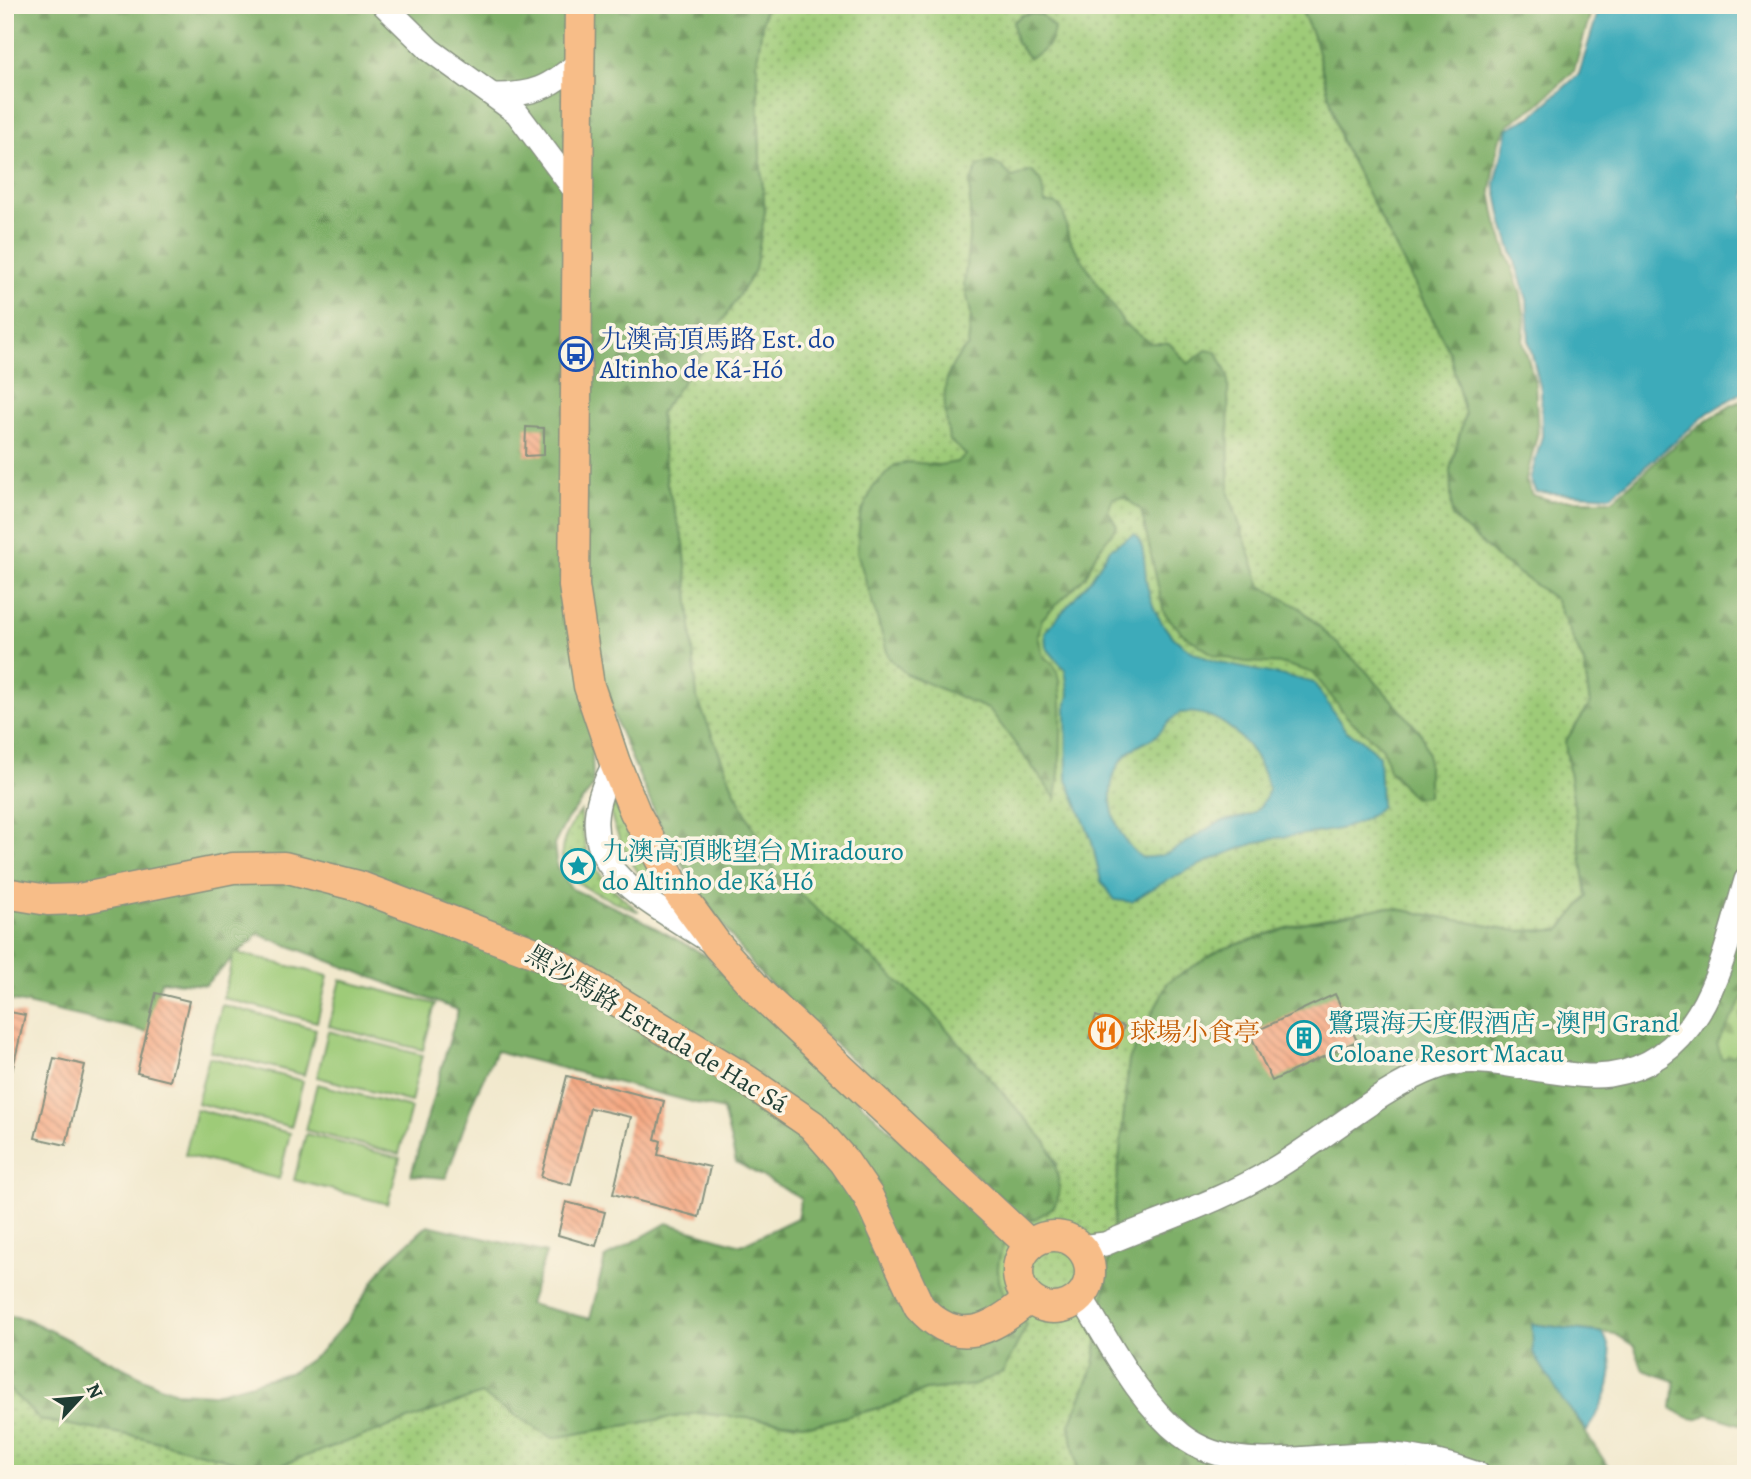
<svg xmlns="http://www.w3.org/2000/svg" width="1751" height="1479" font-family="Alegreya,'Noto Serif SC',serif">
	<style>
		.green { fill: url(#green-dots); stroke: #5e8456; stroke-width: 2 }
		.forest { fill: url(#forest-firs); stroke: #4e764e; stroke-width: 2 }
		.cemetery { fill: url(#cemetery-stones); stroke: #5e8456; stroke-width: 2 }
		.pitch { fill: #9ecb78; stroke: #5e8456; stroke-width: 2 }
		.water { fill: #3cabba; stroke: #2e7477; stroke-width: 2; fill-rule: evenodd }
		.building { fill: url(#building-back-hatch) }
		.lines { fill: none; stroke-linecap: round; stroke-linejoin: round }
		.minor-casing { stroke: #889280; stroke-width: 26 }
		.major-casing { stroke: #889280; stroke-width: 33 }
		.minor { stroke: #fff; stroke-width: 23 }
		.major { stroke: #f7bd88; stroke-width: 30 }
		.labels { text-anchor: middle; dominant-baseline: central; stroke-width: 7; stroke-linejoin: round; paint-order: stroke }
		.transit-label { font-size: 26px; fill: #164399; stroke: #fcf5e5; text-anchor: start }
		.culture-label { font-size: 26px; fill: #0d838f; stroke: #fcf5e5; text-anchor: start }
		.street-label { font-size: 26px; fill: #1f3d34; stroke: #fcf5e5 }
		.food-label { font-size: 26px; fill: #c56008; stroke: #fcf5e5; text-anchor: start }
	</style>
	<defs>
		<pattern id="green-dots" width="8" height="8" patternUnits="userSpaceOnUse" patternTransform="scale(1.75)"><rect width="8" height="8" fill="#9ecb78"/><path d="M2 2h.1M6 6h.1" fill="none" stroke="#80a663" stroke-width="1.8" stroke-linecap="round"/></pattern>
		<pattern id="forest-firs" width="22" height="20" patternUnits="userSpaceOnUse" patternTransform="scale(1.75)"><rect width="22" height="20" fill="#7eaf68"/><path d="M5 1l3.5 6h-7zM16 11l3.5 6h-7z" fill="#679056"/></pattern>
		<pattern id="cemetery-stones" width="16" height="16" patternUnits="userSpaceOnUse" patternTransform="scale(1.75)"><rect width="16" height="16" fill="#9ecb78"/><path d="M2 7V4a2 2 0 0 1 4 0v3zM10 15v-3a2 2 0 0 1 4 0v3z" fill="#80a663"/></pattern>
		<pattern id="building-back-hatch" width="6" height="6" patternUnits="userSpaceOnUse" patternTransform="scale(1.75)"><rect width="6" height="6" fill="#f5a882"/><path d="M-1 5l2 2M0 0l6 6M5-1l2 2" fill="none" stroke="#c68a6b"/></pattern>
	</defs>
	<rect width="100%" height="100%" fill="#fcf5e5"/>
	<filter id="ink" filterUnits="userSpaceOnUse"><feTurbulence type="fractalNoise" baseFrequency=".0143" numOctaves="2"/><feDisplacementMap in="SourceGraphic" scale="14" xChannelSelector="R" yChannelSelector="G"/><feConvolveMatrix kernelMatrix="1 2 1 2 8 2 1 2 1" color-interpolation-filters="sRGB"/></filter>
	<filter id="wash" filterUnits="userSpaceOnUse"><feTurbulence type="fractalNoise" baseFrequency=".00686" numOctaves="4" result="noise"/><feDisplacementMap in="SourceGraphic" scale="28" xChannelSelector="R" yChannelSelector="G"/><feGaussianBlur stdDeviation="1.57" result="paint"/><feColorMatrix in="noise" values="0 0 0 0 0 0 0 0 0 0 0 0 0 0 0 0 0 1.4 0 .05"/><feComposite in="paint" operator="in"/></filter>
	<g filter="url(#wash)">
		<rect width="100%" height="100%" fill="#f1e8cc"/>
		<g class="green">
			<path d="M765 5H1299L1314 38 1341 141 1449 351 1465 414 1450 470 1500 560 1555 599 1584 663 1590 704 1565 742 1587 897 1560 930 1517 931 1386 907 1302 923 1220 950 1129 1060 1112 1235 1094 1365 1070 1425 1078 1474H5V1385L40 1420 140 1437 267 1470 481 1394 552 1438 697 1413 814 1425 890 1405 925 1390 975 1385 1026 1325 1000 1292 997 1258 1007 1238 1057 1164 1047 1143 929 1009 776 873 735 792 697 698 684 543 667 485 660 413 694 366 765 212 760 157 757 60Z"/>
			<path d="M609 794 642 854 676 906C642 888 619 847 610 811L604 810Z"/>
			<path d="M581 811C582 864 601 879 639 912 587 889 531 875 581 811Z"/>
		</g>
		<g class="forest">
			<path d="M5 5H765L757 60 760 157 765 212 755 270 694 366 660 413 667 485 684 543 697 698 735 792 776 873 929 1009 1047 1143C1054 1158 1067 1195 1052 1208 1045 1214 1035 1218 1027 1223L758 972 705 901 666 838 618 727 601 677 593 635 587 542 593 787 567 819 554 845 557 868 572 889 632 915 707 956 731 983 1007 1238C987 1277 1002 1294 1027 1325L1003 1372 975 1385 925 1390 890 1405 814 1425 697 1413 552 1438 481 1394 267 1470 140 1437 40 1420 5 1385V1315L27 1319 155 1384 176 1392 212 1394 292 1372 318 1354 349 1319 386 1263 428 1225 546 1253 529 1304 590 1319 605 1258 667 1223 741 1245 797 1218 801 1198 736 1162 723 1110 496 1051 473 1101 446 1178 411 1175 458 1010 258 934 205 985 161 981 148 1032 5 999Z"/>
			<path d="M1299 5H1593L1574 71 1538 105 1509 124 1499 141 1491 191 1497 223 1521 295 1525 320 1523 342 1535 382 1538 432 1526 480 1532 495 1551 500H1613C1655 463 1695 422 1746 398V1426L1707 1414C1693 1423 1685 1417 1672 1408L1675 1381 1643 1370 1634 1346 1615 1334 1533 1324V1353L1613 1474H1078L1070 1425 1094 1365 1112 1235 1129 1060 1168 982 1220 950 1302 923 1386 907 1517 931 1560 930 1587 897 1565 742 1590 704 1584 663 1555 599 1500 560 1452 517 1450 470 1465 414 1449 351 1341 141 1314 38Z"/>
			<path d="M1031 13 1042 15 1054 28C1052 45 1044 52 1029 58L1016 42 1013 22 1022 15Z"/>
			<path d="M991 162 1002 167 1013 178 1031 171 1041 181 1045 203H1055L1063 211 1069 239 1124 324 1151 343H1169L1188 364 1206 350 1217 352 1228 376 1229 494 1261 586 1300 608 1366 671 1421 733 1428 754V796L1414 798 1389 770 1383 748 1348 718 1313 673 1284 664 1245 662 1214 655 1183 634 1164 613 1141 510 1124 497 1113 498 1108 510 1117 526 1096 554 1086 576 1042 619 1038 636 1043 656C1046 659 1053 663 1055 667 1066 688 1060 774 1056 799L990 710 906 674 889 658 857 552 860 516 873 487 895 465 910 462 939 465 957 462 966 455 949 440C944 402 937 375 968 346L971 313 964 284 970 229V183L978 166Z"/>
		</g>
		<path class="cemetery" d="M1746 993V1044L1734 1056 1722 1059 1717 1044Z"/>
		<g class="pitch">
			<path d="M234 952 328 976 317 1022 223 998Z"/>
			<path d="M341 980 435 1004 423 1050 329 1026Z"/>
			<path d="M222 1005 316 1029 304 1075 210 1051Z"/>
			<path d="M328 1031 422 1055 411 1102 317 1077Z"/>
			<path d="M209 1057 303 1081 291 1127 197 1103Z"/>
			<path d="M317 1084 411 1108 399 1154 305 1130Z"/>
			<path d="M196 1109 290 1133 279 1179 185 1155Z"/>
			<path d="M306 1134 400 1158 388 1204 294 1180Z"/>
		</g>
		<g class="water">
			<path d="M1600 5H1746V390L1708 413 1611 496 1536 492 1530 480 1542 436 1541 390 1529 343 1527 300 1503 224 1495 184 1508 128 1531 117 1579 74Z"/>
			<path d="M1134 534C1146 543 1144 570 1147 585 1166 675 1245 662 1314 683L1346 731 1361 739 1379 756 1381 806C1352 839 1298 830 1259 842 1222 854 1163 879 1132 902L1115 900 1101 881 1091 838 1067 780 1066 707 1069 695 1065 670 1046 647 1045 632 1090 580 1110 549ZM1180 713C1225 708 1258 750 1269 789 1255 827 1239 812 1214 825 1189 838 1171 860 1141 857 1111 834 1097 781 1129 752 1137 745 1149 742 1157 735 1165 727 1170 719 1180 713Z"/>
			<path d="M1532 1324 1603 1333C1622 1369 1607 1400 1587 1431L1562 1399 1533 1352Z"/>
		</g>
		<g id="blocks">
			<g class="building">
				<path d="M526 427 544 428V455L525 456Z"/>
				<path d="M156 993 189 1001 170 1081 137 1073Z"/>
				<path d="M1335 994 1357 1041 1272 1081 1250 1034Z"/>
				<path d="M5 1011 25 1015 12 1072 5 1071Z"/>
				<path d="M1096 1016 1124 1026 1117 1048 1089 1038Z"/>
				<path d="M54 1058 85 1065 66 1145 35 1138Z"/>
				<path d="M567 1076 664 1101 655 1139 661 1141 658 1155 710 1167 699 1217 613 1194 631 1117 590 1108 571 1185 541 1177Z"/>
				<path d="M566 1202 605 1212 596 1246 558 1235Z"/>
			</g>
		</g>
	</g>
	<g filter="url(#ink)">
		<use href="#blocks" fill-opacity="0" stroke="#889280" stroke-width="2"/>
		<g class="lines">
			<g class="minor-casing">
				<g id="minor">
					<path d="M384 5 430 50 517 113 577 193"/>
					<path d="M494 95C533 95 549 88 579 62"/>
					<path d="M615 763C559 861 637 894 708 940"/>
					<path d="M1080 1247 1105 1244C1161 1220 1222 1201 1274 1169 1325 1139 1381 1088 1436 1068 1469 1055 1506 1065 1541 1070 1563 1073 1586 1078 1609 1075 1706 1061 1723 957 1746 880"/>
					<path d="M1081 1297C1110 1343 1138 1401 1181 1435 1237 1479 1319 1451 1384 1454 1416 1456 1448 1463 1478 1474"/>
				</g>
			</g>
			<g class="major-casing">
				<g id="major">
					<path d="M580 5 574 586 589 686 615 763 635 812 676 889 717 945 763 996 1030 1245"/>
					<path d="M5 893 48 900 79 899 233 868 284 867 358 886 546 957 748 1081 812 1125 844 1161 868 1196 919 1306C956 1349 992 1331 1028 1299"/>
					<circle cx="1054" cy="1272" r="36"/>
				</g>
			</g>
			<use href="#minor" class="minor"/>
			<use href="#major" class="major"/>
		</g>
	</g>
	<defs>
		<g id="bus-ring" transform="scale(1.75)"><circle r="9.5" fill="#fcf5e5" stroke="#1a4fb4" stroke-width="1.5"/><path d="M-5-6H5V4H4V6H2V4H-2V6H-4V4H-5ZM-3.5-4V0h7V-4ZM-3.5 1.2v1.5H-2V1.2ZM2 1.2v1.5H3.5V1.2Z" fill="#1a4fb4"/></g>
		<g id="sight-ring" transform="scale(1.75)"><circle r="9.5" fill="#fcf5e5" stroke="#0f9aa8" stroke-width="1.5"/><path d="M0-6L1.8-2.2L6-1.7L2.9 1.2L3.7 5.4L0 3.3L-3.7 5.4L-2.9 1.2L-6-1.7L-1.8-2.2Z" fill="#0f9aa8"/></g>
		<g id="restaurant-ring" transform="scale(1.75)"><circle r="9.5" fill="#fcf5e5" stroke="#e8710a" stroke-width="1.5"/><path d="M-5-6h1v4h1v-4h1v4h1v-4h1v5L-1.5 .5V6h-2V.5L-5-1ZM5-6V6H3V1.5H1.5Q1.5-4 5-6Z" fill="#e8710a"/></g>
		<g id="building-ring" transform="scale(1.75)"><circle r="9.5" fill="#fcf5e5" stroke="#0f9aa8" stroke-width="1.5"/><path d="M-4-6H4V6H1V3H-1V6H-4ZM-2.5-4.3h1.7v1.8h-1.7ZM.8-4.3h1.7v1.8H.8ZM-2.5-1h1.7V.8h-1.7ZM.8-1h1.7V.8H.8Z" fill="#0f9aa8"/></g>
	</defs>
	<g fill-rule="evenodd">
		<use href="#bus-ring" x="576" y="354"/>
		<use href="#sight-ring" x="578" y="866"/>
		<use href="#restaurant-ring" x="1106" y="1032"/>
		<use href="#building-ring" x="1304" y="1038"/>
	</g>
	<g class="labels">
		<g class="transit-label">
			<text x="600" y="339">九澳高頂馬路 Est. do<tspan x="600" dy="30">Altinho de Ká-Hó</tspan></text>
		</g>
		<g class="culture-label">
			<text x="602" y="851">九澳高頂眺望台 Miradouro<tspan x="602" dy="30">do Altinho de Ká Hó</tspan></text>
			<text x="1328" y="1023">鷺環海天度假酒店 - 澳門 Grand<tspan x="1328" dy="30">Coloane Resort Macau</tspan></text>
		</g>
		<g class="street-label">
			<text transform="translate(657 1029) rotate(31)">黑沙馬路 Estrada de Hac Sá</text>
		</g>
		<g class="food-label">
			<text x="1130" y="1032">球場小食亭</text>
		</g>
	</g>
	<rect width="1751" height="1479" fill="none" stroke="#fcf5e5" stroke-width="28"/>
	<g transform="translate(80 1398) rotate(64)" stroke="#fcf5e5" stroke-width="5" paint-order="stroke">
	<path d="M0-5L12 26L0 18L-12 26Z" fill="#1f3d34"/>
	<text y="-10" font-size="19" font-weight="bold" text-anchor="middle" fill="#1f3d34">N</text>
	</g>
</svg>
